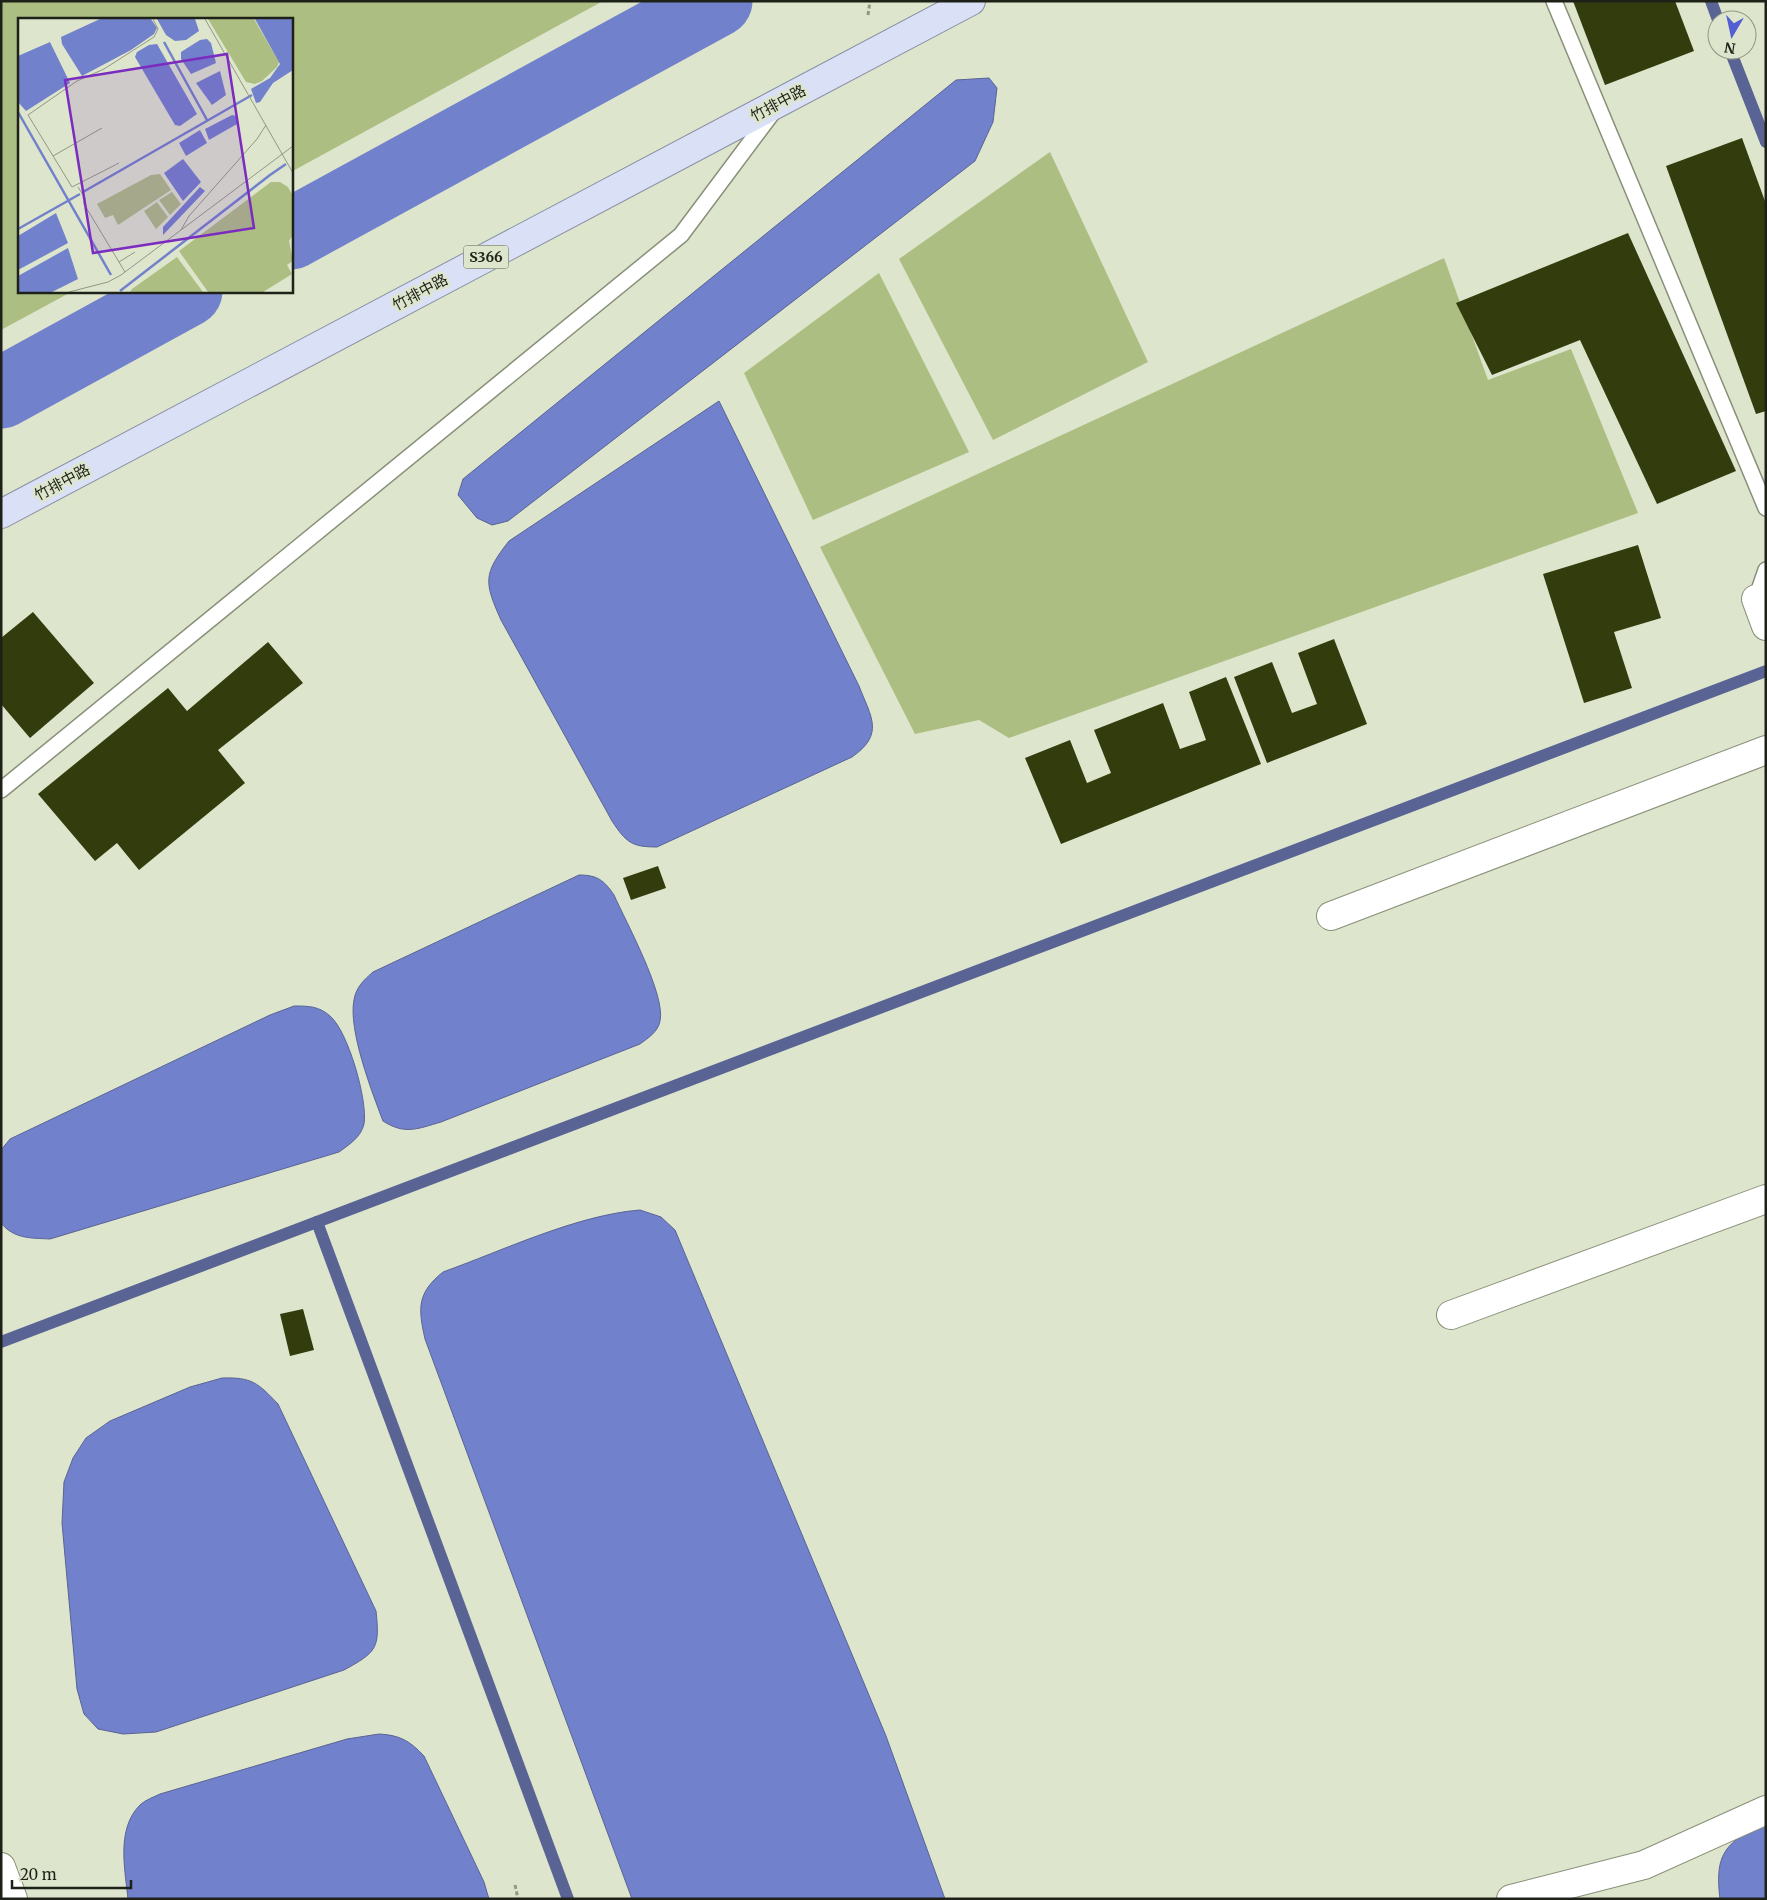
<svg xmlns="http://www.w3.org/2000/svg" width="1767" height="1900" font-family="Merriweather,'Noto Sans SC',serif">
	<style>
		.green { fill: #adbe83 }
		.water { fill: #7281cb; stroke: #596495 }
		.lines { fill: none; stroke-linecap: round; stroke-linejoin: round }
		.stream { stroke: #596495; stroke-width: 12 }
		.river { stroke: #7281cb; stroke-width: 71 }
		.building { fill: #323c0d }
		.service-casing { stroke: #899079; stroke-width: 18 }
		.minor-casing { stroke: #899079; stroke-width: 30 }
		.primary-casing { stroke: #8990a4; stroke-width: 30 }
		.path { stroke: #919785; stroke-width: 3; stroke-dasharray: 4 2.5; stroke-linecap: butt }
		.service { stroke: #fff; stroke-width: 15 }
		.minor { stroke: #fff; stroke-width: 28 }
		.primary { stroke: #dae0f6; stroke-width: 28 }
		.labels { text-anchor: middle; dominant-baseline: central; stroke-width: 5; stroke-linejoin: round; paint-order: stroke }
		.shield { fill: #dde5cc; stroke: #575c4e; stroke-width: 1 }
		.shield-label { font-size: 14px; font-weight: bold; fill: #1e2118 }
		.street-label { font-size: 15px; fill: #1e2118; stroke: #dde5cc }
		.inset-river { fill: none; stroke: #7281cb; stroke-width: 2.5 }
		.inset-road { fill: none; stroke: #919784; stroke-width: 1 }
		.view { fill: #7b2cbf; fill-opacity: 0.15; stroke: #7b2cbf; stroke-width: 2.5 }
		.inset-edge { fill: none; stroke: #1e2118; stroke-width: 2.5 }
	</style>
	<rect width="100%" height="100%" fill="#dde5cc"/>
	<g class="green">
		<path d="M1 1H603L291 172V19H19V291H73L1 330Z"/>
		<path d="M1050 152 1148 362 993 440 899 259Z"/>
		<path d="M1444 258 1488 380 1571 349 1638 513 1009 738 979 720 915 734 820 547Z"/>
		<path d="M879 273 969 452 813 520 744 373Z"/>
	</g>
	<g class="water">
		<path d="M989 78 997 88 993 122 975 161 508 521 492 525 477 518 458 495 463 479 956 80Z"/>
		<path d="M719 401 859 686C871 717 885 734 852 757L657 847C631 847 626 842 612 821L501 620C484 582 483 574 509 541Z"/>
		<path d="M579 875C597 875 604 880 614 895 626 922 666 995 660 1021 658 1032 648 1038 640 1044L441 1122C417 1129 405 1135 383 1121 372 1092 348 1030 354 1000 356 987 364 980 373 972Z"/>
		<path d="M294 1006C308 1006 319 1006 330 1016 348 1031 368 1101 364 1124 361 1137 350 1144 339 1152L50 1239C31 1238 14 1239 1 1223V1150L10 1139 270 1015Z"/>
		<path d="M640 1210 661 1217 675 1230 886 1736 945 1899H632L425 1339C418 1308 417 1293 443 1272 504 1250 577 1215 640 1210Z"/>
		<path d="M222 1378C252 1377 258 1383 278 1404L376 1611C380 1648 377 1652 344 1670L156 1732 123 1734 98 1729 84 1714 77 1689 62 1523 64 1482 73 1458 86 1438 110 1421 190 1387Z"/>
		<path d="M379 1734C400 1735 410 1741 424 1756L484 1882 489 1899H128C125 1869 116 1829 140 1805 145 1800 154 1797 160 1794L347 1739Z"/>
		<path d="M1766 1821V1899H1720C1714 1851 1727 1843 1766 1821Z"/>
	</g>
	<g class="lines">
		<g class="stream">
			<path d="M1711 1 1718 20"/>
			<path d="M1730 50 1766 142"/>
			<path d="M317 1222 568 1899"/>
			<path d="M1 1342 1766 671"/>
		</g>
		<g class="river">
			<path d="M291 234 717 1"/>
			<path d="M1 393 187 291"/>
		</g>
	</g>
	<g class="building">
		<path d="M1573 1H1675L1694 51 1605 85Z"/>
		<path d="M1742 138 1766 204V411L1756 414 1666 166Z"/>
		<path d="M1628 233 1736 471 1657 504 1580 340 1492 375 1456 303Z"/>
		<path d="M1638 545 1661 618 1614 632 1632 688 1584 703 1543 574Z"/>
		<path d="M33 612 94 683 30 738 1 704V638Z"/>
		<path d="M1334 639 1367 724 1267 763 1234 677 1272 662 1292 713 1317 704 1298 653Z"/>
		<path d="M268 642 303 683 218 750 245 783 139 870 117 843 95 861 38 794 168 688 187 711Z"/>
		<path d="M1226 677 1261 764 1061 844 1025 758 1070 740 1087 783 1111 773 1094 730 1163 703 1180 749 1206 740 1189 692Z"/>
		<path d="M658 866 666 888 631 900 623 878Z"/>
		<path d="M303 1309 314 1350 290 1356 280 1314Z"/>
	</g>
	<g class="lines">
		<g class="service-casing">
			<g id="service">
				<path d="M1554 1 1766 508"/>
				<path d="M1756 599 1766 570"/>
				<path d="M1 790 681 235 773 112"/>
			</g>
		</g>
		<g class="minor-casing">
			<g id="minor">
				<path d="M1756 599 1766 626"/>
				<path d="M1331 916 1766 750"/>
				<path d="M1451 1315 1766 1199"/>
				<path d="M1 1867 13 1899"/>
				<path d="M1511 1899 1644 1865 1766 1810"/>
			</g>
		</g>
		<g class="primary-casing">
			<path id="primary" d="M1 514 971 1"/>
		</g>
		<g class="path">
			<path d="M868 15 870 1"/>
			<path d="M515 1885 518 1899"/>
		</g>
		<use href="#service" class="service"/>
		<use href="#minor" class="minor"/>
		<use href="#primary" class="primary"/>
	</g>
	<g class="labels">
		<rect class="shield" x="463.5" y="245.5" width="45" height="23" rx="4"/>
		<g class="shield-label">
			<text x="486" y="257">S366</text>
		</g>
		<g class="street-label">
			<text transform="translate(778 103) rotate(-28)">竹排中路</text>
			<text transform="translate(420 292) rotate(-28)">竹排中路</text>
			<text transform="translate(62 482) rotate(-28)">竹排中路</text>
		</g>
	</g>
	<g transform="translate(18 18)">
		<rect width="275" height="275" fill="#dde5cc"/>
		<path d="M190 1H236L261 44 259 49 244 63 237 66 228 64ZM142 156 153 172 100 207 95 197 87 200 79 186 133 157ZM253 164H262L270 169 275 178V217L271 223 275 243 269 247 274 256 245 274H190L161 233ZM154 174 163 186 152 197 141 182ZM139 184 150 199 138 211 126 193ZM159 239 185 274H112L114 271Z" fill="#adbe83"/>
		<path d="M82 1H133L139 10 136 16 113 32 64 58 44 26 43 19ZM139 1H177L181 13 168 22 157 23 148 17ZM237 1H275V52L255 65 242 84 238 85 233 71 252 60 262 46ZM189 21 193 25 198 45 173 56 163 41V34L182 22ZM32 24 52 65 8 93 0 84V38ZM139 26 179 96 162 108 157 107 117 39 119 34 131 27ZM202 53 208 77 194 87 178 65ZM214 97 219 98V106L191 122 187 111ZM182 112 189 125 168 138 161 125ZM165 141 183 164 165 183 146 155ZM182 169 187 173 145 217V209ZM38 195 50 225 0 252V218ZM50 230 60 261 34 274H0V258Z" fill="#7281cb"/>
		<path class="inset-river" d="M146 24 189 102M0 94 93 257M252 157 268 146M65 174 234 77M0 211 62 176M102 273 252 157"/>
		<path class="inset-road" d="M187 1 275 155M35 138 84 110M101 145 54 169 10 97 59 63 86 51 136 19 140 11 135 1M60 169 67 180 66 186 107 254M163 212 171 198 239 121 248 107M101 244 117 234M51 274 90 264 103 257 275 128"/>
		<path class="view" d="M209 36 236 210 75 235 47 62Z"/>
		<rect width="275" height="275" class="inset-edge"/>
	</g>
	<rect width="1767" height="1900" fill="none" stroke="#1e2118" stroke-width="5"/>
	<g transform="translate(1732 35) rotate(189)"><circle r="24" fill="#dde5cc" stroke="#919784"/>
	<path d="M0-4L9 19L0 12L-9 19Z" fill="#535ed4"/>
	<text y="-8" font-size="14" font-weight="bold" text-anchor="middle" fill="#1e2118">N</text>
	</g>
	<path d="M12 1880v8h119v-8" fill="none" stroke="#1e2118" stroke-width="2.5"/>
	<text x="20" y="1880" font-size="15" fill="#1e2118" stroke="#dde5cc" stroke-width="4" paint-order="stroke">20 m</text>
</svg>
